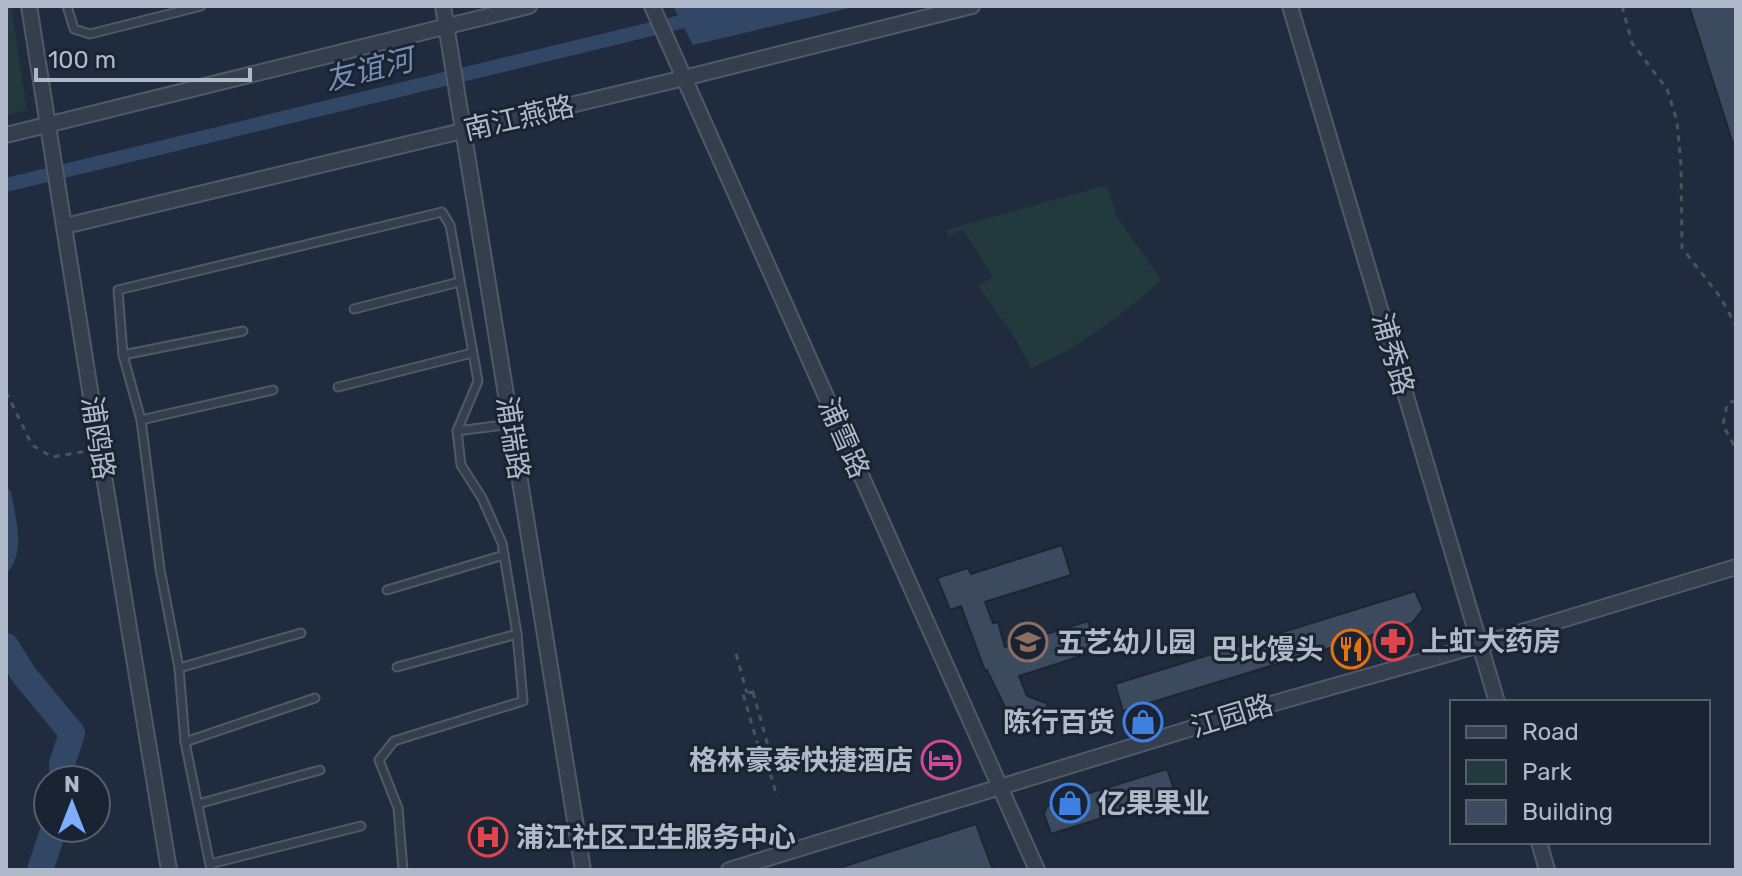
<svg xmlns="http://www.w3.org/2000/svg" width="1742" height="876" font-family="Rubik,'Noto Sans SC',sans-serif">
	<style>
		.green { fill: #223a3e }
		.water { fill: #324666 }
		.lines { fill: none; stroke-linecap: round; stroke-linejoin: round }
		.canal { stroke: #324666; stroke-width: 14 }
		.river { stroke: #324666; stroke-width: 26 }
		.building { fill: #3c4a5d; stroke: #1c2534; stroke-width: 2 }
		.service-casing { stroke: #505968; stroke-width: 11 }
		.minor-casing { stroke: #505968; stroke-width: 18 }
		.path { stroke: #40575b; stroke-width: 3; stroke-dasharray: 6 6; stroke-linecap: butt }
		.service { stroke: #343e4d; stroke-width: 7 }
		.minor { stroke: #343e4d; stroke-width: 14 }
		.labels { text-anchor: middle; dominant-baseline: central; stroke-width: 6; stroke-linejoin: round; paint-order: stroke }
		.street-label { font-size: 28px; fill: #b0b9c9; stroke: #1a2332 }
		.poi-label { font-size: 28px; font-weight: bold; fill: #b0b9c9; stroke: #1a2332; text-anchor: start }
		.water-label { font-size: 30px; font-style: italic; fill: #748eb3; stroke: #1a2332 }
	</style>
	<rect width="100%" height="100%" fill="#202c3d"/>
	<g class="green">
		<path d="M6 6H11L27 110 6 115Z"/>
		<path d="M1107 185 1117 217 1161 280C1126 313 1076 349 1031 368L1017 341 978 285 993 277 963 229 949 236 946 230Z"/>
	</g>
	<g class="water">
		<path d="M673 6H858L693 45Z"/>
		<path d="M6 487 11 491C15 518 27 552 6 574Z"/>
	</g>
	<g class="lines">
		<path class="canal" d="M6 185 697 18"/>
		<g class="river">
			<path d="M6 646 24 675 72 733 62 764 63 780"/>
			<path d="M40 870 54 828"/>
		</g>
	</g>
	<g class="building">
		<path d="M1689 6H1736V144H1733Z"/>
		<path d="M1062 545 1071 575 985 602 993 623 998 622 1005 647 1088 621 1097 651 1019 676 1027 696 1046 703 1050 710 1047 722 1034 729 1021 730 1015 728 987 670 985 671 961 606 950 610 937 578 968 568 971 574Z"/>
		<path d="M1415 591 1423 609 1412 623 1123 711 1115 684Z"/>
		<path d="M1167 769 1176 795 1051 834 1044 814 1047 806Z"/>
		<path d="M976 824 993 870H840L839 868Z"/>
	</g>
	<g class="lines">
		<g class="service-casing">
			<g id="service">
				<path d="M67 6 74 29 90 34 201 6"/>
				<path d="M354 309 459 282"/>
				<path d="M243 331 123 355 118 290 442 212 450 225 478 381 457 431 511 424"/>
				<path d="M123 355 141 420 160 569 179 668 301 633"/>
				<path d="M338 387 472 353"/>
				<path d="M141 420 273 390"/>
				<path d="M387 590 504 555"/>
				<path d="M397 667 517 634"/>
				<path d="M179 668 185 742 211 870"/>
				<path d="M185 742 315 698"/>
				<path d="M198 804 320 770"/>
				<path d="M210 864 361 826"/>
				<path d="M403 870 398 808 379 760 394 741 523 701 517 634 502 543 482 498 461 465 457 431"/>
			</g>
		</g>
		<g class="minor-casing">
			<g id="minor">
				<path d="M29 6 96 428 169 870"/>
				<path d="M443 6 583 870"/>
				<path d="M652 6 1037 870"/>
				<path d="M1290 6 1497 702"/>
				<path d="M6 135 529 6"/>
				<path d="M65 226 684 78 972 6"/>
				<path d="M1539 842 1547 870"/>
				<path d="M729 870 1271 704 1479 645 1736 567"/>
			</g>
		</g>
		<g class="path">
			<path d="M1622 6 1632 43 1667 89 1677 121 1681 165 1682 248 1721 298 1736 326"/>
			<path d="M6 392 32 445 52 457 88 451"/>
			<path d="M1736 400 1727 404 1723 425 1736 449"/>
			<path d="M736 654 747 693"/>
			<path d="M753 692 772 760 763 762 743 694Z"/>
			<path d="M767 762 777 797"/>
		</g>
		<use href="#service" class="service"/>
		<use href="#minor" class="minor"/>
	</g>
	<defs>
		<g id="pharmacy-ring" transform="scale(2)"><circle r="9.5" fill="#1a2332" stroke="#e0444e" stroke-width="1.5"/><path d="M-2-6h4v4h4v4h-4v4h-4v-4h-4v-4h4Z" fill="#e0444e"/></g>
		<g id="school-ring" transform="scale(2)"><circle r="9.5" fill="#1a2332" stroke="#8d6e63" stroke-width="1.5"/><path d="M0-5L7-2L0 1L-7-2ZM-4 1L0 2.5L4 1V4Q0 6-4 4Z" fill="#8d6e63"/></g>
		<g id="restaurant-ring" transform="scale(2)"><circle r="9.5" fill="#1a2332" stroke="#e8710a" stroke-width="1.5"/><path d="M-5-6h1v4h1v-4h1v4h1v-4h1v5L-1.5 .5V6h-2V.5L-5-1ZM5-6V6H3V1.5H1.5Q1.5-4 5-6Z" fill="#e8710a"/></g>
		<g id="shop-ring" transform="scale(2)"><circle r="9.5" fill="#1a2332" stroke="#3f7fe0" stroke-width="1.5"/><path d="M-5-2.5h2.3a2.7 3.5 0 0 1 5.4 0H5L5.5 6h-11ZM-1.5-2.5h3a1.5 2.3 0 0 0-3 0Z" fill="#3f7fe0"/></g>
		<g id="hotel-ring" transform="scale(2)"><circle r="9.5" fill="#1a2332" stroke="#d1479c" stroke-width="1.5"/><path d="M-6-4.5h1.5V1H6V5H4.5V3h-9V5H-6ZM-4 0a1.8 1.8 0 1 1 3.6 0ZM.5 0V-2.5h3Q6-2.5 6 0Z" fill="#d1479c"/></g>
		<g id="hospital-ring" transform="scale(2)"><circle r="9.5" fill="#1a2332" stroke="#e0444e" stroke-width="1.5"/><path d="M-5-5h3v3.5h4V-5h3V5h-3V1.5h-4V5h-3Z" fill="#e0444e"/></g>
	</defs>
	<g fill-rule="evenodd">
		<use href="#pharmacy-ring" x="1393" y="641"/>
		<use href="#school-ring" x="1028" y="642"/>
		<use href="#restaurant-ring" x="1351" y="649"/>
		<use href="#shop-ring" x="1143" y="722"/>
		<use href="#hotel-ring" x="941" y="760"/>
		<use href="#shop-ring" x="1070" y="803"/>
		<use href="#hospital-ring" x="488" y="837"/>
	</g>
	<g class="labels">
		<g class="street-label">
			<text transform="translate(519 118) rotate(-13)">南江燕路</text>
			<text transform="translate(1393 354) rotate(74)">浦秀路</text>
			<text transform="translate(98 438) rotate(81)">浦鸥路</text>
			<text transform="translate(513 438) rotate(81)">浦瑞路</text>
			<text transform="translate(844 438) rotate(66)">浦雪路</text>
			<text transform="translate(1232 716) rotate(-17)">江园路</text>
		</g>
		<g class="poi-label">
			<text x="1421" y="641">上虹大药房</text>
			<text x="1056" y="642">五艺幼儿园</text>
			<text x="1323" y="649" text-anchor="end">巴比馒头</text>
			<text x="1115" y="722" text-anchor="end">陈行百货</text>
			<text x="913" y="760" text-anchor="end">格林豪泰快捷酒店</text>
			<text x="1098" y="803">亿果果业</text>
			<text x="516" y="837">浦江社区卫生服务中心</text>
		</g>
		<g class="water-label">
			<text transform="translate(369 70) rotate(-14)">友谊河</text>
		</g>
	</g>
	<rect width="1742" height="876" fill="none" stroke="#b0b9c9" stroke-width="16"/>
	<rect x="1450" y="700" width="260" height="144" fill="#1a2332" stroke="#565f6e" stroke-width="2"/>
	<rect x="1466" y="726" width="40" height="12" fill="#343e4d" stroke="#565f6e" stroke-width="2"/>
	<text x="1522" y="740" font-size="24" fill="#b0b9c9">Road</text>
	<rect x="1466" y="760" width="40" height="24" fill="#223a3e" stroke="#565f6e" stroke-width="2"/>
	<text x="1522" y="780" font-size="24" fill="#b0b9c9">Park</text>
	<rect x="1466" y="800" width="40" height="24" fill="#3c4a5d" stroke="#565f6e" stroke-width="2"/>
	<text x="1522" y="820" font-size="24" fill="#b0b9c9">Building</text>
	<g transform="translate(72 804)"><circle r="38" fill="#1a2332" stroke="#565f6e" stroke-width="2"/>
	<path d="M0-6L14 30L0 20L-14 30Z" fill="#7eacff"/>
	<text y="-12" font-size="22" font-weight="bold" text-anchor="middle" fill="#b0b9c9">N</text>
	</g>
	<path d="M36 68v12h214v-12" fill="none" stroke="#b0b9c9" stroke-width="4"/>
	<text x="48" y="68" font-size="24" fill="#b0b9c9" stroke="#1a2332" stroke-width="6" paint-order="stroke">100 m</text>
</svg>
